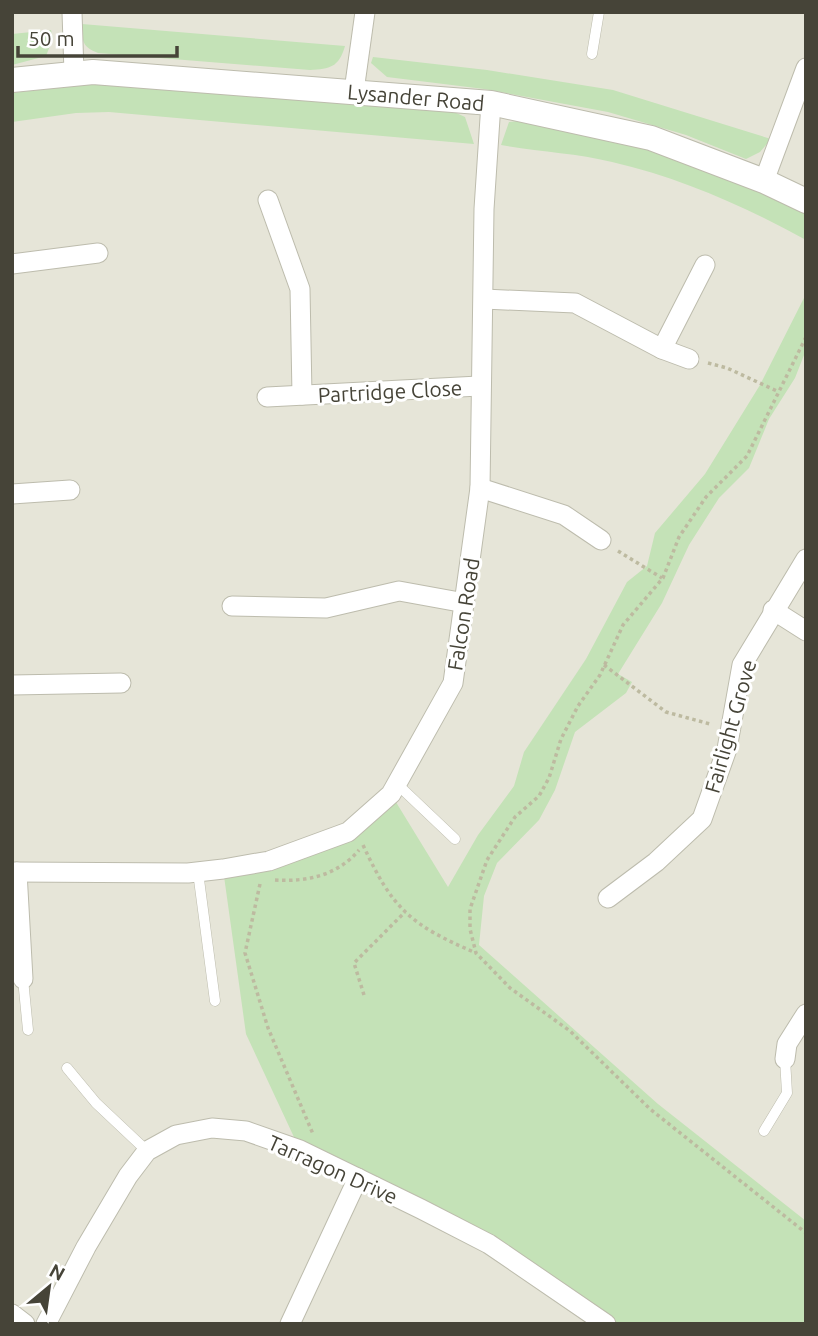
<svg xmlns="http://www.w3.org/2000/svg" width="818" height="1336" font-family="Ubuntu,sans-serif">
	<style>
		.residential { fill: #e6e5d8 }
		.green { fill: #c4e2b7 }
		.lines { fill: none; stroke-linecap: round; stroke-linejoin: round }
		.service-casing { stroke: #bdbcad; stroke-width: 11 }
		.minor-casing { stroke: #bdbcad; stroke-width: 21 }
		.tertiary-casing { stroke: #bdbcad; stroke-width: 26 }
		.path { stroke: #bdbaa0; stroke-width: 3.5; stroke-dasharray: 3.5 3.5; stroke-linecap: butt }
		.service { stroke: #fff; stroke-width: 10 }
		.minor { stroke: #fff; stroke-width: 19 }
		.tertiary { stroke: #fff; stroke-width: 24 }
		.labels { text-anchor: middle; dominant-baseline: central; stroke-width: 6; stroke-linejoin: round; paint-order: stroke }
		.street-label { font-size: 21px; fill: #464438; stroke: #fff }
	</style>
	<rect width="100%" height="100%" fill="#f3f2e9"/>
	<rect class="residential" x="12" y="12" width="794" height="1312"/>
	<g class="green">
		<path d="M82 24 345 46C339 67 330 69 310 70L98 53C82 47 82 41 82 24Z"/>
		<path d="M51 30 53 38 46 56 12 65V34Z"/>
		<path d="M373 57 487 70 613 90 771 139 760 152 746 159 686 135 608 112 484 89 387 77 371 63Z"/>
		<path d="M100 83 452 111 465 117 474 144 109 112 76 113 12 122V93Z"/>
		<path d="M527 120C625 138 716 170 806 213V240C744 206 681 178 612 162 576 153 538 152 501 145L509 122Z"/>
		<path d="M806 294V350L795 378 769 419 749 468 719 498 689 545 662 603 618 674 632 682 626 693 575 732 555 790 539 820 497 863 484 896 479 945 658 1104 806 1221V1324H606L443 1221 300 1150 246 1034 223 869 306 849 391 794 448 887 478 835 514 786 524 752 586 659 627 582 647 566 655 533 705 474 760 385Z"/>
	</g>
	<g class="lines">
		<g class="service-casing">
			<g id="service">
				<path d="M592 54 599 12"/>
				<path d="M397 784 455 839"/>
				<path d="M198 872 215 1001"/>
				<path d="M23 979 28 1030"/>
				<path d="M67 1068 96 1103 147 1151"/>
				<path d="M764 1131 787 1093 785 1059"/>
			</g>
		</g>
		<g class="minor-casing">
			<g id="minor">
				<path d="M72 12 74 73"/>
				<path d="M354 91 365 12"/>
				<path d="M764 181 806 68"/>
				<path d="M268 200 300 289 302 395"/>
				<path d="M12 264 98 253"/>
				<path d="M484 299 575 303 662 349 705 265"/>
				<path d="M662 349 689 359"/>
				<path d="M267 397 479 386"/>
				<path d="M480 488 564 515 601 540"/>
				<path d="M12 494 70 490"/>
				<path d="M232 606 326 608 399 591 465 603"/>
				<path d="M773 610 806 631"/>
				<path d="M12 685 121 683"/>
				<path d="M12 872 188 873 223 869 269 861 348 832 391 794 453 683 480 488 484 209 491 103"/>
				<path d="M17 872 23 979"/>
				<path d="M608 898 656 862 702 819 727 749 742 665 806 559"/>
				<path d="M785 1059 787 1044 806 1014"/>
				<path d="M12 1314 25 1324"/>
				<path d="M46 1324 86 1247 128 1176 147 1151 176 1135 212 1128 246 1131 300 1150 421 1209 489 1244 606 1324"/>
				<path d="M290 1324 358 1178"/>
			</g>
		</g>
		<g class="tertiary-casing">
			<path id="tertiary" d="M12 80 93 72 491 103 651 138 764 181 806 201"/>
		</g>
		<g class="path">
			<path d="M806 337 747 456 706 497 679 537 663 578 623 625 600 675 578 706 561 739 549 778 539 796 515 817 487 860 470 909V929L476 953 510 988 570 1031 650 1109 806 1233"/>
			<path d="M708 363 727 368 777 391"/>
			<path d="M618 551 662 578"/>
			<path d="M604 665 666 712 710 724"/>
			<path d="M363 845C393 910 411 925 476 953"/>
			<path d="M275 880C308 882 338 875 359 850"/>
			<path d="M260 884 245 953 268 1028 313 1134"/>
			<path d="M364 995 354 963 405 912"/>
		</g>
		<use href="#service" class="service"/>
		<use href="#minor" class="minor"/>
		<use href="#tertiary" class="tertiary"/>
	</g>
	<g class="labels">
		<g class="street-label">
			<text transform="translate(416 97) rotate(5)">Lysander Road</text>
			<text transform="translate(390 391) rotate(-3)">Partridge Close</text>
			<text transform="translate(463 614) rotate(-81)">Falcon Road</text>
			<text transform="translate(730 726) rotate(-74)">Fairlight Grove</text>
			<text transform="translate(333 1169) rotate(24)">Tarragon Drive</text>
		</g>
	</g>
	<rect width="818" height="1336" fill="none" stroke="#464438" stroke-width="28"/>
	<g transform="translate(49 1287) rotate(29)" stroke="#ffffff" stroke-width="5" paint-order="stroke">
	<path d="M0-5L12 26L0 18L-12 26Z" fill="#464438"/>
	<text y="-10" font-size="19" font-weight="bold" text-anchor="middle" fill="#464438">N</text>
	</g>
	<path d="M18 46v10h159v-10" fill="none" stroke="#464438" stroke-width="3.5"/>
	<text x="28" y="46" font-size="21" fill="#464438" stroke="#ffffff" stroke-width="5" paint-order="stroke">50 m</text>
</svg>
